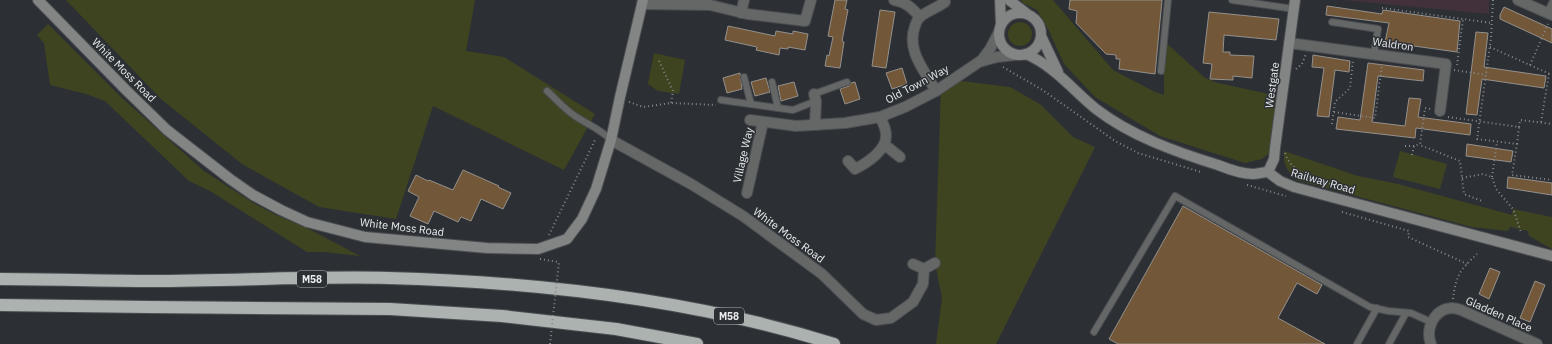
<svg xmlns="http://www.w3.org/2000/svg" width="1552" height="344" font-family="'IBM Plex Sans',sans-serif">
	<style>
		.commercial { fill: #42313b }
		.green { fill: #3e4420 }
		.building { fill: #725738; stroke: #94908c }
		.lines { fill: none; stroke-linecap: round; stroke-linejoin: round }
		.lane-casing { stroke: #4a4e52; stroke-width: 8 }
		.street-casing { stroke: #4a4e52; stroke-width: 12 }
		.secondary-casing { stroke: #4a4e52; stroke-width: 12 }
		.highway-casing { stroke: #4a4e52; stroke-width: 14 }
		.path { stroke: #86898d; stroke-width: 2; stroke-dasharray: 1 3; stroke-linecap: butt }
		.lane { stroke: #646765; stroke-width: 6 }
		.street { stroke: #646765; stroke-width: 10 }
		.secondary { stroke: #828583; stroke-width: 10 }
		.highway { stroke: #acb2af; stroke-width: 12 }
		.path-bridge { stroke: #86898d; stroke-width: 2; stroke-dasharray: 1 3; stroke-linecap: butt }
		.labels { text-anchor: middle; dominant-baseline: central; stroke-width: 3; stroke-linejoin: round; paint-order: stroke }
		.shield { fill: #2c3034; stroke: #b0b3b6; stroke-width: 1 }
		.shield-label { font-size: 10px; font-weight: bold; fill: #e9ebee }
		.street-label { font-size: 11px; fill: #e9ebee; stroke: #2c3034 }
	</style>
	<rect width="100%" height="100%" fill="#2c3034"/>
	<path class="commercial" d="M1343 0H1489V14Z"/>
	<g class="green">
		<path d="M66 0H475L466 51 504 57 595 114 564 170 433 106 396 219 319 207 242 164 161 99Z"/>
		<path d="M1021 0H1053L1113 70 1155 92 1164 95V41L1205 78 1218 83 1282 97 1275 148 1262 159 1245 163 1160 136 1095 97 1064 64 1048 29 1037 10 1023 3Z"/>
		<circle cx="1020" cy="34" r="12"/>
		<path d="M48 24 122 98 204 171 250 201 278 216 305 227 360 256 324 252H307L210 191 189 181 105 101 86 94 50 85 44 43 37 35Z"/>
		<path d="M654 53 685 60 679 94 658 91 648 84Z"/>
		<path d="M953 80 1010 87 1040 104 1073 137 1095 147 996 344H936L942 298 935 263 941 88Z"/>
		<path d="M1284 151 1358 176 1398 184 1512 215 1513 209 1552 217V249L1529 236 1528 231 1510 227 1508 231 1472 227 1296 180C1287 169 1283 166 1284 151Z"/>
		<path d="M1400 151 1447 164 1440 189 1393 177Z"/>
	</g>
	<g class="building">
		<path d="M835 0H847L845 9 848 10 842 41 844 42 840 68 825 66 827 55 829 56 833 37 828 36Z"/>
		<path d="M1070 0H1162L1155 74 1119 69 1120 59H1116V55L1106 54 1076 23 1077 11 1069 9Z"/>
		<path d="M1327 6 1382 14 1383 10 1460 21 1457 52 1385 42 1389 23 1326 15Z"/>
		<path d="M1504 7 1552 29V43L1500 19V15Z"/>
		<path d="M880 10 895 12 886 68 872 66Z"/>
		<path d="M1209 12 1279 19 1276 40 1224 35 1223 52H1230V55L1254 56 1252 78 1233 76V80L1210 79 1212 64 1203 63Z"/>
		<path d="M728 26 775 36 776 31 793 34V31L808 34 805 50 788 47V49L780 48 779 55 756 50 757 47 725 40Z"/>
		<path d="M1476 32 1488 33 1484 67 1546 76 1544 88 1482 79 1477 115 1466 114Z"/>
		<path d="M1313 55 1350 61 1349 72 1335 70 1329 117 1317 116 1324 68 1312 67Z"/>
		<path d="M1368 63 1424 70 1423 81 1378 76 1372 122 1405 126 1409 98 1421 99 1418 117 1471 124 1470 135 1416 128 1415 138 1336 129 1338 117 1360 120Z"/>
		<path d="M902 68 907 84 892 89 886 73Z"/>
		<path d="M740 73 742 89 727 93 723 78Z"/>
		<path d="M766 78 770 92 755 96 751 82Z"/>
		<path d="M794 82 798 96 781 101 778 86Z"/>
		<path d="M855 82 860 99 845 104 840 89 849 86 851 83Z"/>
		<path d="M1467 144 1513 151 1511 162 1466 156Z"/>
		<path d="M463 170 499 186 498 187 511 193 503 209 481 199 471 221 461 217 458 222 434 211 428 224 410 216 419 197 408 191 416 175 428 181 429 180 453 190Z"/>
		<path d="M1508 177 1552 183V195L1507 188Z"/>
		<path d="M1183 206 1322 285 1317 294 1297 283 1278 318 1325 344H1118L1109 339Z"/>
		<path d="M1490 268 1500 272 1489 299 1479 294Z"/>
		<path d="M1535 281 1545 285 1530 322 1520 318Z"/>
	</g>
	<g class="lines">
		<g class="lane-casing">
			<g id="lane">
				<path d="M1232 0 1294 9"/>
				<path d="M1547 13 1552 3"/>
				<path d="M1332 22 1378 29 1374 54"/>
				<path d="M1161 71 1168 0"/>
				<path d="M744 77 751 104"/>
				<path d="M772 82 778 108"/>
				<path d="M547 91C556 99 564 109 575 116 588 125 599 128 611 140"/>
				<path d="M814 94 847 82"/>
				<path d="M721 100 793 110 816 101"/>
				<path d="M1094 332 1175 196 1370 307 1388 311 1411 313 1431 322"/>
				<path d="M1357 344 1377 308"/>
				<path d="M1389 344 1406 313"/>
			</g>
		</g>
		<g class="street-casing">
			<g id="street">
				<path d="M894 0C906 2 912 8 920 17"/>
				<path d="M1518 0 1552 15"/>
				<path d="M642 4 710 5 747 14 805 21 811 0"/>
				<path d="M741 13 744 0"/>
				<path d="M1289 43 1446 64 1440 111"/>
				<path d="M981 61 990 49 999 32"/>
				<path d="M936 91C924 70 906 50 915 26 916 23 918 18 921 16 928 11 938 7 945 2"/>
				<path d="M814 94 816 101 815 125"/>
				<path d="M750 120 796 126 845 123 880 117 905 107 936 91 979 62 997 57 1015 55"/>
				<path d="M611 140 691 184 743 216 822 274 863 314 876 320 891 318 913 302 923 284 924 269"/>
				<path d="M885 145 900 157"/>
				<path d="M848 161 855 169C867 163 887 150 886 135 886 128 883 123 880 117"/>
				<path d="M747 193 763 122"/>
				<path d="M913 264 924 269 935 263"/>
				<path d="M1431 344C1425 329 1434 309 1452 308 1454 308 1458 309 1461 310L1537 344"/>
			</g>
		</g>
		<g class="secondary-casing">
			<g id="secondary">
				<path d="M38 0 126 90 167 130 230 179 253 195 281 210 307 222 365 237 487 248 538 249 567 239 582 219 596 189 611 140 620 97 643 0"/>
				<path d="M1000 0 1001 25"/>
				<path d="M1009 0 1026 13"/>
				<circle cx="1020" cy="34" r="21"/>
				<path d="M1041 36 1058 72"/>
				<path d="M1026 54C1054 66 1073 90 1096 109 1131 136 1176 152 1218 165 1228 169 1242 174 1253 174 1258 174 1263 172 1268 172L1280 181 1294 187 1552 256"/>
				<path d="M1268 172 1274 159 1275 148 1295 0"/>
			</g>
		</g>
		<g class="highway-casing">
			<g id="highway">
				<path d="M0 279C51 279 101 281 152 281 231 281 310 276 388 278 536 282 692 299 834 344"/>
				<path d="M0 305 148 307 390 309 502 316 616 329 697 344"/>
			</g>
		</g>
		<g class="path">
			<path d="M1493 0 1491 38 1477 139 1517 144 1512 175 1552 180"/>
			<path d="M1382 8 1492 23"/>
			<path d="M1490 47 1552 75"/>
			<path d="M659 61 673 91 671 103"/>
			<path d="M1457 65 1463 19"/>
			<path d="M1530 65 1548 24"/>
			<path d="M1003 67 1044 91 1115 141 1138 153 1201 172"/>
			<path d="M1296 69 1302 64 1306 54"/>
			<path d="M1454 70 1486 75"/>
			<path d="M629 102 643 107 671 103 716 105"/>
			<path d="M1430 109 1425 108 1420 145 1460 161 1464 194 1482 201"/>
			<path d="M1334 112 1375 118 1382 64"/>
			<path d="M1448 117 1519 127 1517 144"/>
			<path d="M1541 122 1549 74"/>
			<path d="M1332 124 1335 102 1350 88 1353 60"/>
			<path d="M1519 127 1520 120 1552 124"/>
			<path d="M1405 146H1414"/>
			<path d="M1285 153C1294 179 1326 182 1349 189L1348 191"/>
			<path d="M1412 155 1414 146 1420 144"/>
			<path d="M1492 177 1497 142"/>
			<path d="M1462 178 1483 174 1492 177 1496 189 1513 209 1521 232"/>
			<path d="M1247 185 1286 196"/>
			<path d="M1342 212 1409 231 1408 237 1467 264"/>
			<path d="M549 235 596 138"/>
			<path d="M540 259 559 262"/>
			<path d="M1453 299C1456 275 1460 270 1477 254"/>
		</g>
		<use href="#lane" class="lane"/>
		<use href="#street" class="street"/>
		<use href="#secondary" class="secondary"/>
		<use href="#highway" class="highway"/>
		<path class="path-bridge" d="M550 344 559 262"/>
	</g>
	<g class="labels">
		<g class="shield">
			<rect x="297" y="271" width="30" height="16" rx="3"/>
			<rect x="714" y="308" width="30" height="16" rx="3"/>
		</g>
		<g class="shield-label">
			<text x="312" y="279">M58</text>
			<text x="729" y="316">M58</text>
		</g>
		<g class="street-label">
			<text transform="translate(1393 44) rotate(8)">Waldron</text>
			<text transform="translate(124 70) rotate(45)">White Moss Road</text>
			<text transform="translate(917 84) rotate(-28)">Old Town Way</text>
			<text transform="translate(1272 85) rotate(-82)">Westgate</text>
			<text transform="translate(743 155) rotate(-77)">Village Way</text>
			<text transform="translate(1323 181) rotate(16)">Railway Road</text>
			<text transform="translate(402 227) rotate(7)">White Moss Road</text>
			<text transform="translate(789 235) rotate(36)">White Moss Road</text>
			<text transform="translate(1499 314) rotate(24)">Gladden Place</text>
		</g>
	</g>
</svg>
